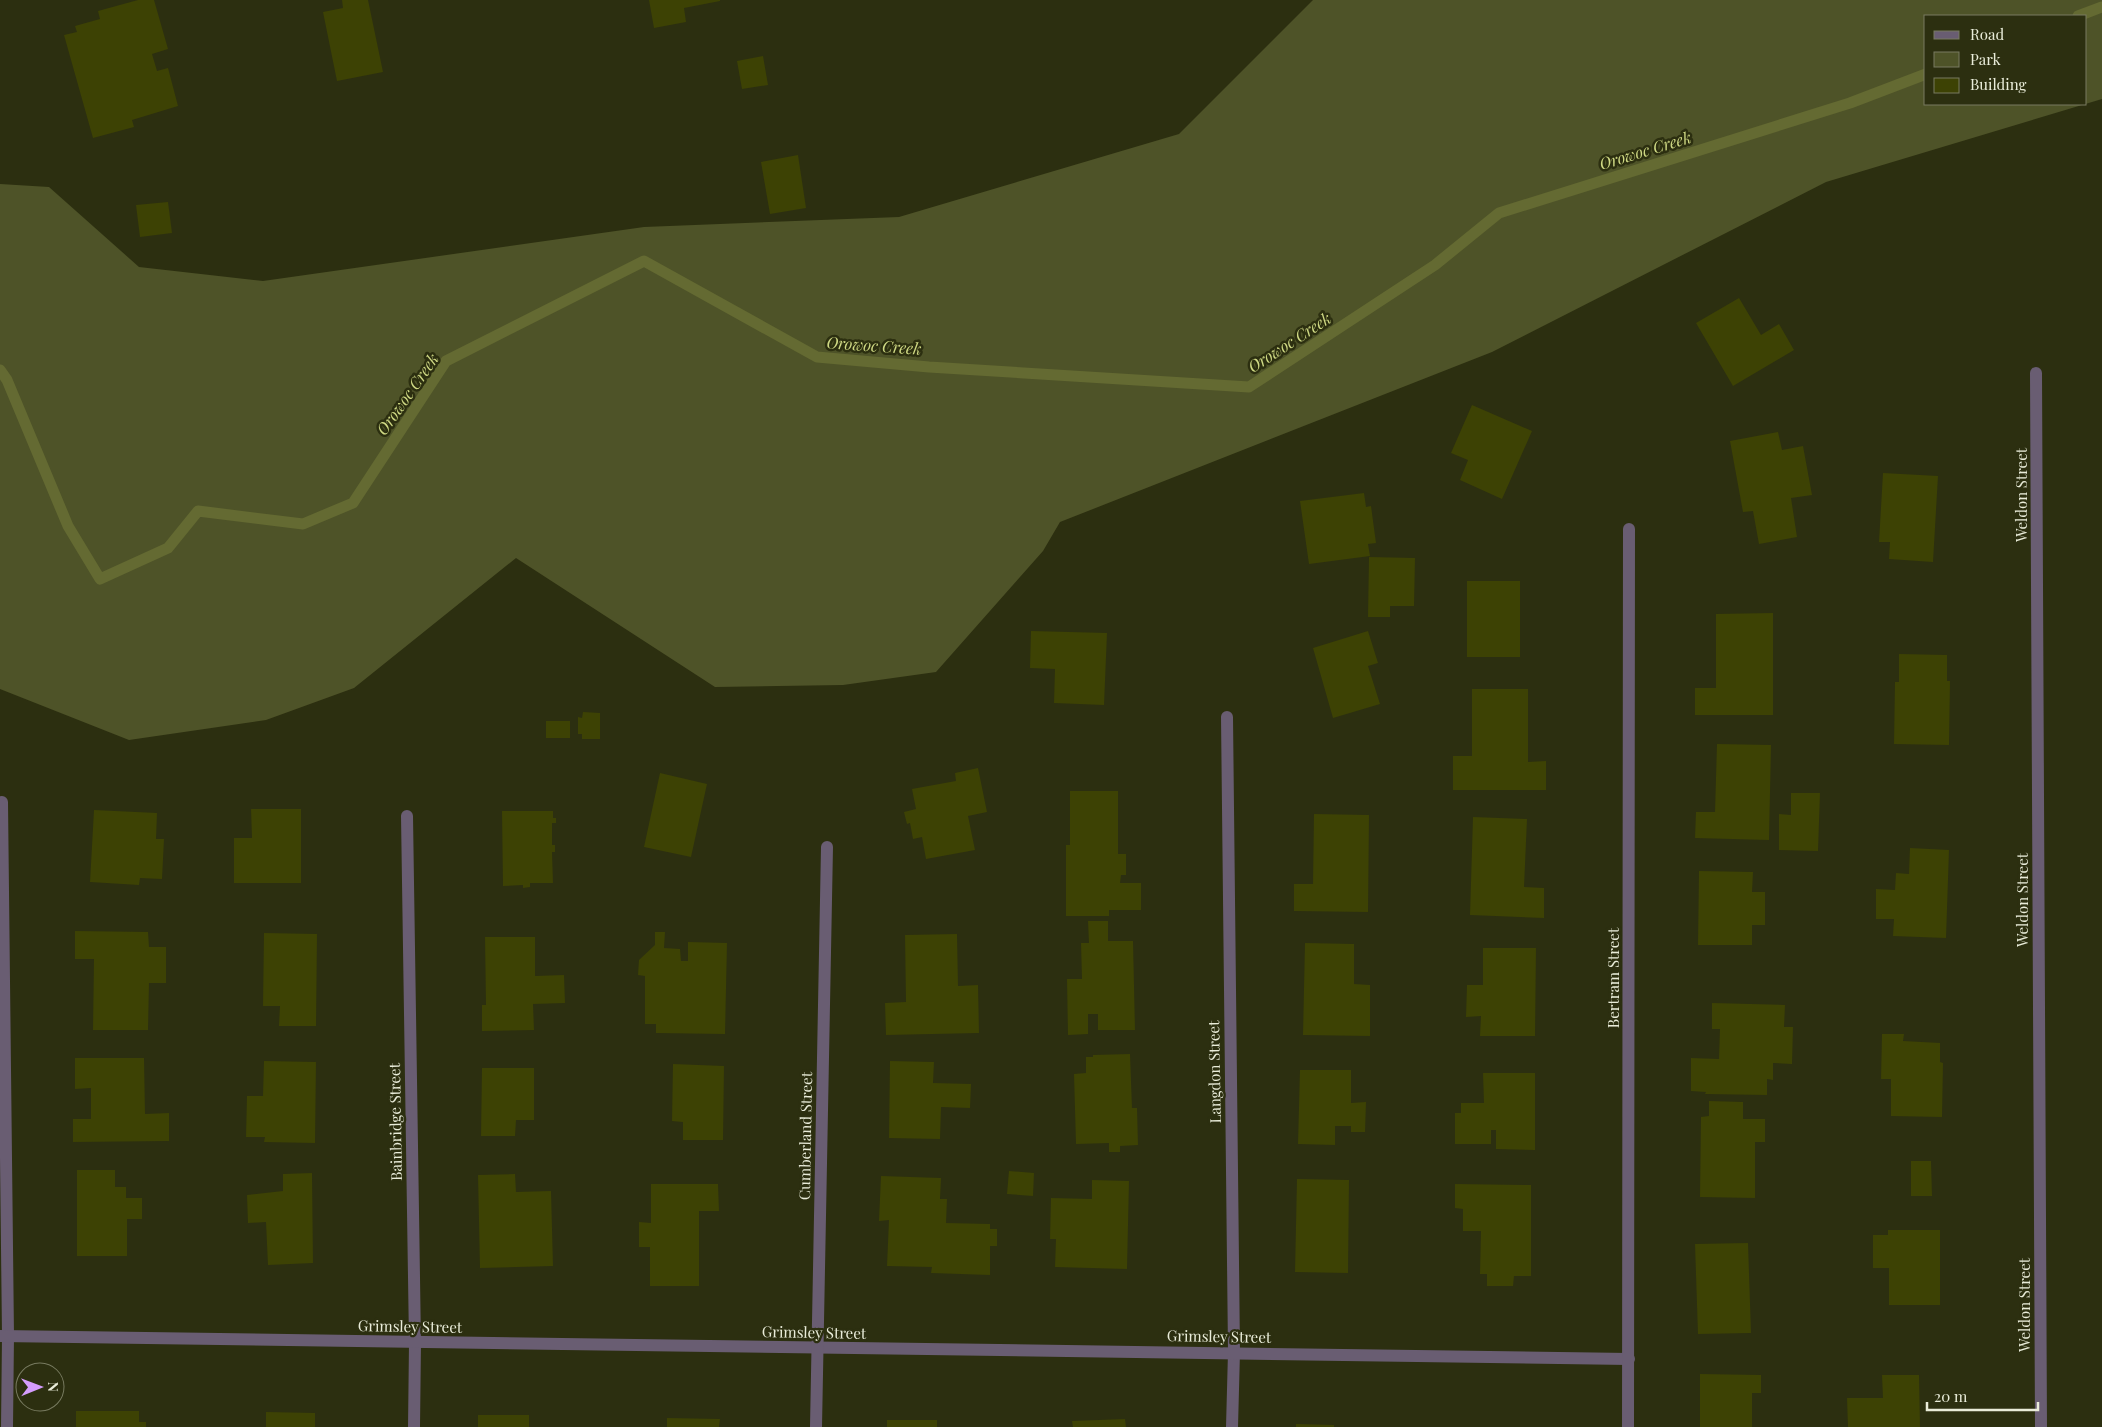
<svg xmlns="http://www.w3.org/2000/svg" width="2102" height="1427" font-family="'Playfair Display',serif">
	<style>
		.green { fill: #4e5328; fill-rule: evenodd }
		.lines { fill: none; stroke-linecap: round; stroke-linejoin: round }
		.stream { stroke: #646a32; stroke-width: 11 }
		.building { fill: #3d4204 }
		.minor { stroke: #695d72; stroke-width: 12 }
		.labels { text-anchor: middle; dominant-baseline: central; stroke-width: 5; stroke-linejoin: round; paint-order: stroke }
		.street-label { font-size: 15px; fill: #e9ecd9; stroke: #2c2f10 }
		.water-label { font-size: 16px; font-style: italic; fill: #cfd984; stroke: #2c2f10 }
	</style>
	<rect width="100%" height="100%" fill="#2c2f10"/>
	<path class="green" d="M1313 0H2102V99L1826 182 1492 352 1060 522 1043 551 936 672 843 685 715 687 516 558 354 688 266 720 129 740 0 689V184L49 187 139 267 263 281 644 227 899 217 1179 134ZM1926 16H2086V104H1926Z"/>
	<g class="lines">
		<g class="stream">
			<path d="M2078 16 2102 7"/>
			<path d="M0 370 7 380 68 526 100 579 168 548 198 511 303 524 353 503 446 361 644 261 817 357 929 367 1249 387 1435 265 1499 213 1850 103 1926 74"/>
		</g>
	</g>
	<g class="building">
		<path d="M138 0H154L168 49 152 54 157 71 168 68 178 106 132 120 134 127 93 138 64 35 77 32 75 26 100 19 98 11Z"/>
		<path d="M342 0H368L383 72 337 81 323 12 343 8Z"/>
		<path d="M649 0H720V1L684 8 686 22 654 28Z"/>
		<path d="M763 56 768 85 742 89 737 61Z"/>
		<path d="M798 155 806 208 770 214 761 162Z"/>
		<path d="M168 202 172 233 140 237 136 205Z"/>
		<path d="M1739 298 1761 335 1779 324 1794 350 1733 386 1696 323Z"/>
		<path d="M1472 405 1532 431 1502 499 1460 480 1468 460 1451 453Z"/>
		<path d="M1778 432 1782 450 1803 446 1812 495 1791 498 1797 537 1759 544 1753 511 1743 512 1730 441Z"/>
		<path d="M1883 473 1938 476 1933 562 1889 559 1890 542H1879Z"/>
		<path d="M1364 493 1366 507 1371 506 1376 543 1368 544 1370 556 1309 564 1300 501Z"/>
		<path d="M1369 557 1415 558 1414 606H1390V617H1368Z"/>
		<rect x="1467" y="581" width="53" height="76"/>
		<path d="M1773 613V715H1695V688H1716V614Z"/>
		<path d="M1031 631 1107 633 1104 705 1054 703 1055 669 1030 668Z"/>
		<path d="M1368 631 1378 663 1368 666 1380 704 1333 718 1313 648Z"/>
		<path d="M1899 654 1947 655V681H1950L1949 745 1894 744 1895 682H1899Z"/>
		<path d="M1472 689H1528V762L1546 761V790H1453V756H1472Z"/>
		<path d="M583 712 600 713V739H582V734H578V717L582 718Z"/>
		<rect x="546" y="721" width="24" height="17"/>
		<path d="M1717 744 1771 745 1769 840 1695 838 1696 812H1715Z"/>
		<path d="M978 768 987 812 968 816 975 850 926 859 922 837 913 839 910 823 907 824 904 812 916 809 912 789 956 781 955 773Z"/>
		<path d="M660 773 707 784 691 857 644 847Z"/>
		<path d="M1070 791H1118V854H1126V875H1121L1120 883H1141V910H1109V916H1066V845H1070Z"/>
		<path d="M1791 793H1820L1818 851 1779 850V814L1791 815Z"/>
		<path d="M251 809H301V883H234V838H252Z"/>
		<path d="M94 810 157 813 156 839H164L162 879 140 878 139 885 90 882Z"/>
		<path d="M502 811H553V818H556V823H552V845H555V852H552L553 883H530V887L523 888V885L503 886Z"/>
		<path d="M1314 814 1369 815 1368 912 1294 911V884H1313Z"/>
		<path d="M1473 817 1527 819 1524 887 1544 888V918L1470 915Z"/>
		<path d="M1910 848 1949 850 1946 938 1893 936 1894 919H1876V889L1895 890 1896 873 1909 874Z"/>
		<path d="M1699 871 1753 872 1752 892H1765V925H1752V945H1698Z"/>
		<path d="M1088 921H1108V941H1133L1135 1030H1098V1014H1088V1034L1068 1035 1067 979H1082L1081 943H1089Z"/>
		<path d="M75 931 148 932 149 947H166V983H149L148 1030H93L94 959H75Z"/>
		<path d="M655 932H665L664 948 680 949 681 961H688V942L727 943 725 1034 656 1033V1024H645V976L638 975 639 960 655 945Z"/>
		<path d="M264 933 317 934 316 1026H279L280 1006H263Z"/>
		<path d="M957 934 958 986 978 985 979 1033 886 1035 885 1003 906 1002 905 935Z"/>
		<path d="M485 937H535V976L564 975 565 1003 533 1004 534 1030 482 1031V1005H486Z"/>
		<path d="M1305 943 1354 944V984L1370 985V1036L1303 1035Z"/>
		<path d="M1483 948H1536L1535 1036H1480L1481 1016 1466 1017 1467 985H1483Z"/>
		<path d="M1712 1003 1785 1005 1784 1027H1793L1792 1064 1773 1063V1080L1767 1079V1095L1705 1094 1706 1092 1691 1091V1058L1719 1059 1720 1029H1712Z"/>
		<path d="M1882 1034H1904L1903 1041 1940 1043V1062L1943 1063 1942 1117 1891 1116V1079H1881Z"/>
		<path d="M1130 1054 1132 1108H1137L1138 1145 1120 1146V1152H1109V1143L1076 1144 1074 1074 1086 1073V1057H1093V1055Z"/>
		<path d="M75 1058H144L145 1114 169 1113V1141L73 1142V1119H91V1088L75 1089Z"/>
		<path d="M264 1061 316 1062 315 1143 264 1142 265 1137H246L247 1096H263Z"/>
		<path d="M890 1061 934 1062 933 1083 971 1084 970 1108 941 1107 940 1139 889 1138Z"/>
		<path d="M673 1064 724 1066 723 1140H683V1122L672 1121Z"/>
		<path d="M482 1068H534V1120H516L515 1136H481Z"/>
		<path d="M1300 1070H1351V1103L1366 1102 1365 1132H1351V1126H1335V1145L1298 1144Z"/>
		<path d="M1483 1073H1535V1150L1496 1149V1130H1491V1144H1455V1113H1461V1103H1484Z"/>
		<path d="M1709 1101 1743 1102V1119H1765V1142H1755V1198L1700 1197 1701 1117 1709 1116Z"/>
		<path d="M1911 1161H1931L1932 1196H1911Z"/>
		<path d="M77 1170H115V1187H126V1198H142V1219H127V1256H77Z"/>
		<path d="M1009 1171 1034 1173 1033 1196 1007 1194Z"/>
		<path d="M312 1173 313 1263 268 1265 266 1222 248 1223 247 1195 283 1191V1174Z"/>
		<path d="M515 1174 516 1192 551 1191 553 1266 480 1268 478 1175Z"/>
		<path d="M881 1176 941 1178 940 1199H947L946 1223 990 1224V1229H997V1246H990V1275L931 1273 932 1267 887 1266 889 1220 879 1221Z"/>
		<path d="M1297 1179 1349 1180 1348 1273 1295 1272Z"/>
		<path d="M1092 1180 1129 1181 1127 1269 1055 1267 1056 1239H1050L1051 1198 1092 1199Z"/>
		<path d="M651 1184H718L719 1211H699V1286H650V1247H639V1222L651 1223Z"/>
		<path d="M1455 1184 1531 1185V1276H1514L1513 1286H1487V1274H1480L1481 1231H1463V1209L1455 1208Z"/>
		<path d="M1888 1230H1940V1305H1889V1268H1873V1235H1888Z"/>
		<path d="M1748 1243 1751 1333 1698 1334 1695 1244Z"/>
		<path d="M1700 1374 1761 1375V1393H1752V1427H1700Z"/>
		<path d="M1882 1375H1919L1920 1427H1848L1847 1398H1883Z"/>
		<path d="M76 1411H139V1422H146V1427H76Z"/>
		<path d="M266 1412 315 1413V1427H266Z"/>
		<rect x="478" y="1415" width="51" height="12"/>
		<path d="M667 1418 720 1419 719 1427H667Z"/>
		<path d="M1125 1419 1126 1427H1073L1072 1421Z"/>
		<rect x="887" y="1420" width="50" height="7"/>
		<path d="M1296 1424 1334 1425V1427H1296Z"/>
	</g>
	<g class="lines">
		<g class="minor">
			<path d="M2036 373 2041 1427"/>
			<path d="M1227 717 1234 1352 1232 1427"/>
			<path d="M2 802 8 1336 7 1427"/>
			<path d="M407 816 415 1343 414 1427"/>
			<path d="M0 1336 1629 1359"/>
			<path d="M816 1427 827 847"/>
			<path d="M1628 1427 1629 529"/>
		</g>
	</g>
	<g class="labels">
		<g class="street-label">
			<text transform="translate(2021 495) rotate(-90)">Weldon Street</text>
			<text transform="translate(2022 900) rotate(-90)">Weldon Street</text>
			<text transform="translate(1613 978) rotate(-90)">Bertram Street</text>
			<text transform="translate(1214 1072) rotate(-91)">Langdon Street</text>
			<text transform="translate(395 1122) rotate(-91)">Bainbridge Street</text>
			<text transform="translate(805 1136) rotate(-89)">Cumberland Street</text>
			<text transform="translate(2024 1305) rotate(-90)">Weldon Street</text>
			<text transform="translate(410 1326) rotate(1)">Grimsley Street</text>
			<text transform="translate(814 1332) rotate(1)">Grimsley Street</text>
			<text transform="translate(1219 1336) rotate(1)">Grimsley Street</text>
		</g>
		<g class="water-label">
			<text transform="translate(1645 150) rotate(-17)">Orowoc Creek</text>
			<text transform="translate(1289 342) rotate(-33)">Orowoc Creek</text>
			<text transform="translate(874 345) rotate(4)">Orowoc Creek</text>
			<text transform="translate(407 394) rotate(-55)">Orowoc Creek</text>
		</g>
	</g>
	<rect x="1924" y="15" width="162" height="90" fill="#2c2f10" stroke="#787b60"/>
	<rect x="1934" y="31" width="25" height="8" fill="#695d72" stroke="#787b60"/>
	<text x="1970" y="40" font-size="15" fill="#e9ecd9">Road</text>
	<rect x="1934" y="52" width="25" height="15" fill="#4e5328" stroke="#787b60"/>
	<text x="1970" y="65" font-size="15" fill="#e9ecd9">Park</text>
	<rect x="1934" y="78" width="25" height="15" fill="#3d4204" stroke="#787b60"/>
	<text x="1970" y="90" font-size="15" fill="#e9ecd9">Building</text>
	<g transform="translate(40 1387) rotate(89)"><circle r="24" fill="#2c2f10" stroke="#787b60"/>
	<path d="M0-4L9 19L0 12L-9 19Z" fill="#d49cfc"/>
	<text y="-8" font-size="14" font-weight="bold" text-anchor="middle" fill="#e9ecd9">N</text>
	</g>
	<path d="M1927 1402v8h111v-8" fill="none" stroke="#e9ecd9" stroke-width="2.5"/>
	<text x="1934" y="1402" font-size="15" fill="#e9ecd9" stroke="#2c2f10" stroke-width="4" paint-order="stroke">20 m</text>
</svg>
